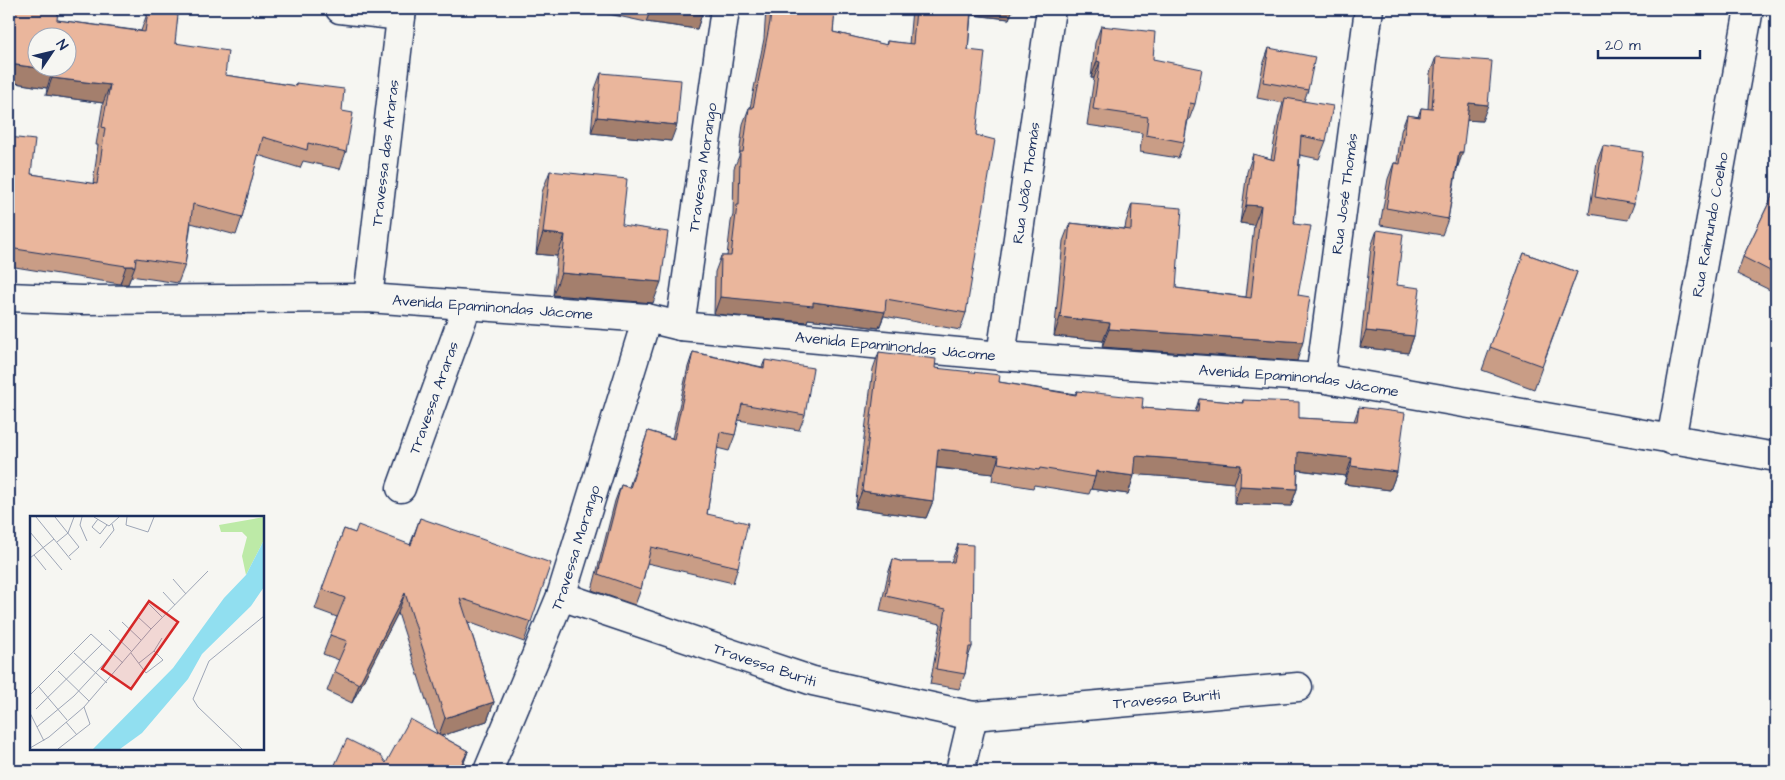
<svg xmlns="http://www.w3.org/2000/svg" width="1785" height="780" font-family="'Architects Daughter',sans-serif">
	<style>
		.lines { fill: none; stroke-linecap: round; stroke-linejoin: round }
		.minor-casing { stroke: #1b2f5e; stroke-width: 31 }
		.minor { stroke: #f6f6f2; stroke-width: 28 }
		.wall { fill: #c99d86; stroke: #1b2f5e }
		.shaded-wall { fill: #a47f6d; stroke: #1b2f5e }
		.building { fill: #eab69c; stroke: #1b2f5e; fill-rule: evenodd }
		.labels { text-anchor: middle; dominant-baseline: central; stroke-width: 4.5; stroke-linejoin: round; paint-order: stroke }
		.street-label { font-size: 15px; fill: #1b2f5e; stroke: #f6f6f2 }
		.inset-road { fill: none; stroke: #9ea6b7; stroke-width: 1 }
		.view { fill: #d62828; fill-opacity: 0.15; stroke: #d62828; stroke-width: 2.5 }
		.inset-edge { fill: none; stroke: #1b2f5e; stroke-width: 2.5 }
	</style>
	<rect width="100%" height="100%" fill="#f6f6f2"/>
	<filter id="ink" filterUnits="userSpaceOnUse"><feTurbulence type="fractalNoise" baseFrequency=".02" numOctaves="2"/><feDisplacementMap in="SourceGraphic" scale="10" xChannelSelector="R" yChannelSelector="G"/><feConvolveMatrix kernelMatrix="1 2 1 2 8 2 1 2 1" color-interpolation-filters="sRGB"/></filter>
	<g filter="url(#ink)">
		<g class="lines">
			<g class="minor-casing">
				<g id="minor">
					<path d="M340 9 401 16"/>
					<path id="s1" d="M9 297 81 300 368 298 647 318 680 326 1001 356 1320 378 1776 457"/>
					<path id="s2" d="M368 298 402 9"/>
					<path id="s3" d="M680 326 725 9"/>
					<path id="s4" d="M1001 356 1051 9"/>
					<path id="s5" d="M1320 378 1369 9"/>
					<path id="s6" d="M1671 440 1749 9"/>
					<path id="s7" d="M401 488 467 306"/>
					<path id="s8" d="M561 596 813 681 973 716 1298 687"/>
					<path id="s9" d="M488 771 561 596 647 318"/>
					<path d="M960 771 973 716"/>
				</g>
			</g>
			<use href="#minor" class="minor"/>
		</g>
		<g class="wall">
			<path d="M9 9 57 20 141 31 148 11 175 43 225 75 295 86 296 83 342 111 346 152 340 169 303 161 300 168 258 155 242 217 236 235 191 223 185 265 178 283 131 276 128 284H120L9 266V137L31 174 93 184 98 145H96L103 103 46 95 47 88 9 82Z"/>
			<path d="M605 9H703L702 14 697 29 646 22 604 13Z"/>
			<path d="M766 9H835L833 32 886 45 887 41 909 44 912 9H1013L1009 19 971 15 968 50 976 135 966 313 960 330 884 316 879 328 808 319 807 322 714 314 715 272 721 256H727L731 222 733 215 734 168 739 156 743 124 749 108H750L764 39Z"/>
			<path d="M1101 26 1153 59 1195 104 1189 120H1188L1184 142 1178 158 1140 152 1142 133 1087 125 1094 78H1091L1095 43Z"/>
			<path d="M1269 48 1308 90 1304 101 1326 141 1319 159 1300 155 1294 224 1298 295 1297 361 1102 347 1103 341 1054 336 1063 241 1070 223 1125 229 1126 222 1132 204 1176 288 1246 297 1254 225 1240 223 1247 172 1253 154 1271 159 1279 116 1283 103 1257 98 1263 65Z"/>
			<path d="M1436 57 1482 121 1467 120 1457 169 1448 219 1442 235 1380 225 1388 179 1394 163H1397L1401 131 1407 115 1418 117 1421 108 1428 109 1430 73Z"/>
			<path d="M601 73 671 141 591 133 595 89Z"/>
			<path d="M1603 146 1634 204 1628 220 1589 214 1597 162Z"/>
			<path d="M550 171 622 225 653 303 553 295 557 256 536 254 542 192Z"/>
			<path d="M1776 188V293L1737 274 1743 257Z"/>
			<path d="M1377 230 1397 285 1414 336 1408 353 1360 347 1371 247Z"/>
			<path d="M1524 253 1577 272 1534 389 1482 370Z"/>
			<path d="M693 352 762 367 765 360 805 415 799 430 738 420 735 435 729 451 717 448 707 514 738 567 733 583 647 563 641 589 635 605 592 590 615 501 621 485 629 487 648 431 672 438 688 367Z"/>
			<path d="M879 352 935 368 999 382 1075 394 1077 391 1142 408 1195 412 1199 399 1242 403 1243 400 1299 418 1354 421 1359 407 1397 472 1390 490 1344 484 1346 476 1298 470 1297 489 1291 506 1234 504V483L1183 478 1134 474 1128 494 1091 489 1089 494 1034 485 1033 488 992 481 993 474 936 468 933 501 926 518 855 508 873 369Z"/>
			<path d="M420 518 531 622 524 642 468 622 494 702 487 721 441 736 468 751 462 768 386 763 437 734 398 613 352 703 327 691 339 660 323 654 337 617 315 609 344 529 355 533 410 545Z"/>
			<path d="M958 544 972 647 967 660 965 674 959 689 930 684 941 624 880 611 888 574 893 559 903 562H951Z"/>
		</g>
		<g class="shaded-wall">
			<path d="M651 9H666L702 14 697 29 646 22Z"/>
			<path d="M968 9H1013L1009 19 966 14Z"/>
			<path d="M1097 61 1100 62 1094 78H1091Z"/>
			<path d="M9 64 53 70 47 88 9 82Z"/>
			<path d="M52 78 110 85 103 103 46 95Z"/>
			<path d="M1469 103 1488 105 1482 121 1463 120Z"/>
			<path d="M597 117 677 125 671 141 591 133Z"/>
			<path d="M1459 152H1463L1457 169Z"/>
			<path d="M1246 205 1261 206 1254 225 1240 223Z"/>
			<path d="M543 233 565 235 557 256 536 254Z"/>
			<path d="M126 266H135L128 284H120Z"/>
			<path d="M561 273 661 282 653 303 553 295Z"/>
			<path d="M720 297 813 302 885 312 879 328 808 319 807 322 714 314Z"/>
			<path d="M1060 317 1110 323 1103 341 1054 336Z"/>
			<path d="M1109 329 1303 342 1297 361 1102 347Z"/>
			<path d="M1366 331 1414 336 1408 353 1360 347Z"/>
			<path d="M938 449 999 456 993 474 932 467Z"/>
			<path d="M1298 452 1352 458 1346 476 1292 469Z"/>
			<path d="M1136 456 1189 460 1241 465 1234 483 1183 478 1130 474Z"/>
			<path d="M1351 466 1397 472 1390 490 1344 484Z"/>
			<path d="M1096 471 1134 476 1128 494 1091 489 1095 477Z"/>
			<path d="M1240 486 1297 489 1291 506 1234 504Z"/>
			<path d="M862 491 933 501 926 518 855 508Z"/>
			<path d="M405 593 398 613 352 703 359 684Z"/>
			<path d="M494 702 487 721 438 737 445 718Z"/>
			<path d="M468 751 462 768 460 771H458Z"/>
		</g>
		<g class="building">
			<path d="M9 9H58L57 20 145 32 148 11 178 15 175 43 228 51 225 75 296 86V83L344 89 342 111 353 113 346 152 308 143 307 150 263 137 242 217 193 204 185 265 136 258 135 266H126L9 248V137L35 140 31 174 97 184 105 128 102 127 110 85 52 78 53 70 9 64ZM38 38H68V68H38Z"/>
			<path d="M666 9H703L702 14Z"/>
			<path d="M771 9H835L833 32 887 45V41L913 44 916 9H971L968 50 985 52 976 135 995 140 966 313 886 299 885 312 813 302V306L720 297 721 256H731L737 205H739L740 152H743L749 108H753L770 22Z"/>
			<path d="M1101 26 1155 32 1153 59 1202 69 1195 104 1190 103 1184 142 1146 135 1148 117 1093 109 1100 62 1097 61Z"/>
			<path d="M1269 48 1315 57 1308 90 1263 82Z"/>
			<path d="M1436 57 1492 61 1488 105 1469 103 1463 152H1459L1448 219 1386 208 1394 163 1400 164 1407 115 1420 117 1421 108 1432 109Z"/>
			<path d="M601 73 681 80 677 125 597 117Z"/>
			<path d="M1285 98 1333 106 1326 141 1301 136 1294 224 1311 226 1298 295 1310 297 1303 342 1109 329 1110 323 1060 317 1070 223 1131 230 1132 204 1182 208 1176 288 1251 298 1261 206 1246 205 1253 154 1274 160Z"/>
			<path d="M1603 146 1643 152 1634 204 1595 197Z"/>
			<path d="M550 171 627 179 622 225 668 232 661 282 561 273 565 235 543 233Z"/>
			<path d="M1776 188V274L1743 257Z"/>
			<path d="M1377 230 1403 234 1397 285 1420 288 1414 336 1366 331Z"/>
			<path d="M1524 253 1577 272 1542 366 1490 347Z"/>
			<path d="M693 352 764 368 765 360 813 368 805 415 742 404 735 435 720 432 707 514 748 523 738 567 651 547 641 589 598 574 621 485 630 488 648 431 674 439Z"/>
			<path d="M879 352 936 359 935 368 1000 375 999 382 1076 395 1077 391 1143 398 1142 408 1198 412 1199 399 1243 403V400L1299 402V418L1357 421 1359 407 1405 413 1397 472 1351 466 1352 458 1298 452 1297 489 1240 486 1241 465 1189 460 1136 456 1134 476 1096 471 1095 477 1040 468 1039 470 998 463 999 456 938 449 933 501 862 491Z"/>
			<path d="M420 518 551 563 531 622 460 598 494 702 445 718 405 593 359 684 334 671 347 641 330 635 345 598 322 589 344 529 355 533 358 525 411 545Z"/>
			<path d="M958 544 973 545 972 647H969L965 674 936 669 946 609 886 596 893 559 903 562H954Z"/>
			<path d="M410 719 468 751 458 771H332L347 739 381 756 386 763Z"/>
		</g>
	</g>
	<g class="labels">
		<g class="street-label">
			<text stroke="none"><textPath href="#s2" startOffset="146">Travessa das Araras</textPath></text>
			<text stroke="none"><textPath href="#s3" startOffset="160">Travessa Morango</textPath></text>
			<text stroke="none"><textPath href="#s4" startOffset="175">Rua João Thomás</textPath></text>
			<text stroke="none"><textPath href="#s5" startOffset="186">Rua José Thomás</textPath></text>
			<text stroke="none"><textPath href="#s6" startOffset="219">Rua Raimundo Coelho</textPath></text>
			<text stroke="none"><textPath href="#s1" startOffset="484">Avenida Epaminondas Jácome</textPath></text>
			<text stroke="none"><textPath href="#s1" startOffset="889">Avenida Epaminondas Jácome</textPath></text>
			<text stroke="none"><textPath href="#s1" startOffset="1294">Avenida Epaminondas Jácome</textPath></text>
			<text stroke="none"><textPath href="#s7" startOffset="96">Travessa Araras</textPath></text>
			<text stroke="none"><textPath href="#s9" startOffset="240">Travessa Morango</textPath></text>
			<text stroke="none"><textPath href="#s8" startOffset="215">Travessa Buriti</textPath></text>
			<text stroke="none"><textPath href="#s8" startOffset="624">Travessa Buriti</textPath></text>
		</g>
	</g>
	<g transform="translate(30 516)">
		<rect width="234" height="234" fill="#f6f6f2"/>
		<path d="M234 1V24L216 59 212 40 217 21 212 16H191L189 9Z" fill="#bdeaa7"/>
		<path d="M234 24V71L221 90 172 138 158 163 112 217 90 233H63L143 152 194 82 216 59Z" fill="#91dff0"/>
		<path class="inset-road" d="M6 1 41 44M25 1 49 31 39 40M52 1 50 9 57 25M64 1 79 10 89 1M97 1 96 9 118 16 124 1M68 3 62 11 70 18 77 9M0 16 32 54M27 26 38 17 44 1M70 32 84 14 82 8M4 39 16 54M0 42 24 23M143 63 156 78M133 76 145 89M117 86 132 101M108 101 121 113M92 106 111 124M79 114 102 136M44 137 77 167M101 137 116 157 133 144 124 135M109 147 124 135 132 122M28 155 59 185M9 171 37 204M0 179 61 118 93 147M6 193 72 128M0 197 14 225M36 206 47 219M7 211 44 180 83 138M0 232 19 221 54 191 121 113 178 55M28 233 60 208 54 191M212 233 168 191 163 183 179 145 234 100"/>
		<path class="view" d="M119 85 148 106 101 173 72 153Z"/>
		<rect width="234" height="234" class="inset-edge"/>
	</g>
	<rect width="1785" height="780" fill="none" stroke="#f6f6f2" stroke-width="30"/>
	<rect x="15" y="15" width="1755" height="750" fill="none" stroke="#1b2f5e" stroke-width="2" filter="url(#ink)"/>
	<g transform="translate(52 52) rotate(55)"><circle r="24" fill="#f6f6f2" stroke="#9ea6b7"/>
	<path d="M0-4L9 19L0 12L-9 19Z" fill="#1b2f5e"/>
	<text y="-8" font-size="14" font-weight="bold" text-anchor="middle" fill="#1b2f5e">N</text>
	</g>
	<path d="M1598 50v8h102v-8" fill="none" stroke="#1b2f5e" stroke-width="2.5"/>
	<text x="1605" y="50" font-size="15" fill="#1b2f5e" stroke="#f6f6f2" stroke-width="4" paint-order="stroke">20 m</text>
</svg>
